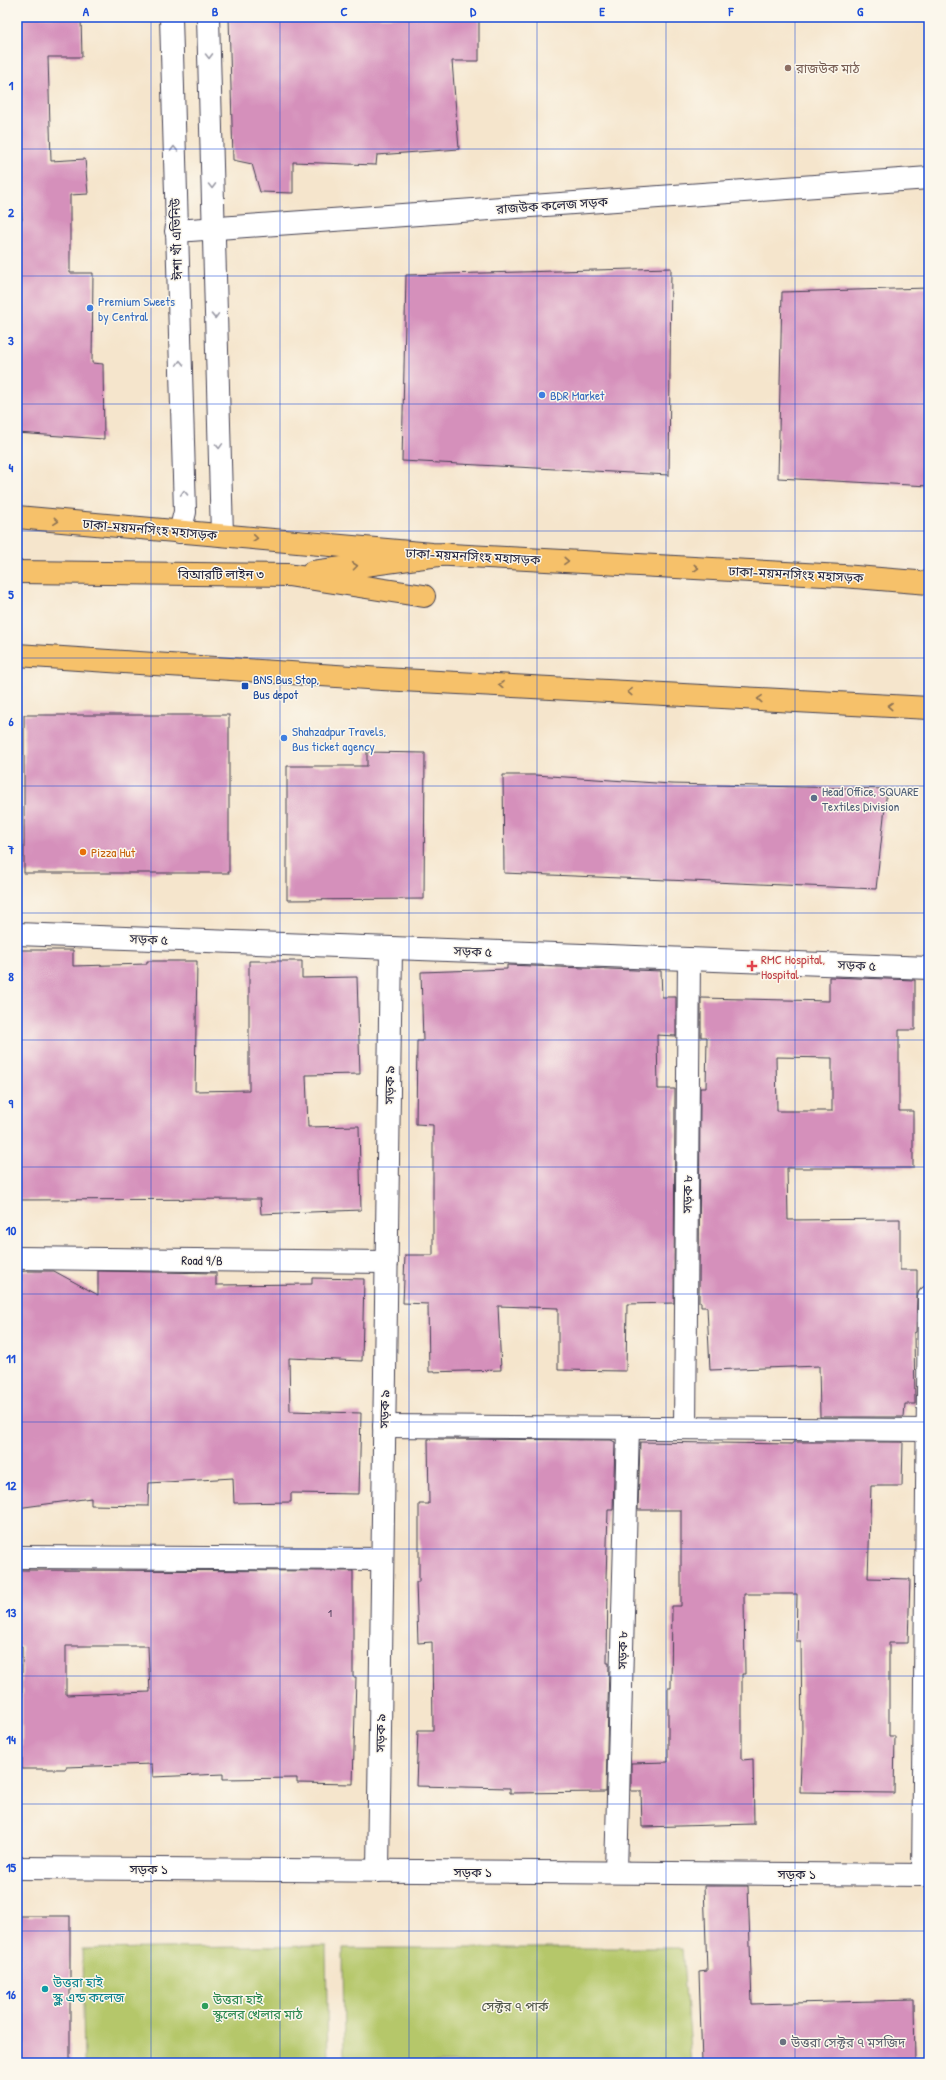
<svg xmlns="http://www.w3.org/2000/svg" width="946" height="2080" font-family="'Patrick Hand','Noto Sans Bengali',sans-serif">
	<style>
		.green { fill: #b5c76a; stroke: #6c7452 }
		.building { fill: #d590bb; fill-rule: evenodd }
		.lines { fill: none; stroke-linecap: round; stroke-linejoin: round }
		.minor-casing { stroke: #423f51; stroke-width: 24 }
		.trunk-casing { stroke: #423f51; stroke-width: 24 }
		.motorway-casing { stroke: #423f51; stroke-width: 24 }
		.minor { stroke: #fff; stroke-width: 22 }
		.trunk { stroke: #f6c16b; stroke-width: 22 }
		.motorway { stroke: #f6c16b; stroke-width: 22 }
		.oneway { stroke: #9c9ca7 }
		.oneway2 { stroke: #8c7253 }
		.grid { fill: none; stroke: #1d4ed8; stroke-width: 1; stroke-opacity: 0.55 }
		.education-dot { fill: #8d6e63; stroke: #fbf7ec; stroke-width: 1.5 }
		.shop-dot { fill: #3f7fe0; stroke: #fbf7ec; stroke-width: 1.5 }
		.transit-dot { fill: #1a4fb4; stroke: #fbf7ec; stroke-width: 1.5 }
		.service-dot { fill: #5c6f8a; stroke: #fbf7ec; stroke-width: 1.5 }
		.food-dot { fill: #e8710a; stroke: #fbf7ec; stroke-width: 1.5 }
		.health-dot { fill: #e0444e; stroke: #fbf7ec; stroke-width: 1.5 }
		.culture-dot { fill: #0f9aa8; stroke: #fbf7ec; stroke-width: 1.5 }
		.leisure-dot { fill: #2e9e5b; stroke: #fbf7ec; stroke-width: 1.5 }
		.worship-dot { fill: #6b7280; stroke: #fbf7ec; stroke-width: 1.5 }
		.labels { text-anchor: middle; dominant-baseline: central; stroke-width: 3; stroke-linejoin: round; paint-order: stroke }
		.number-label { font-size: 11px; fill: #4f3e5b }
		.education-label { font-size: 13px; fill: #785e54; stroke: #fbf7ec; text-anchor: start }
		.street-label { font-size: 13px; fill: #22223b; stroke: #fbf7ec }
		.shop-label { font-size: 13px; fill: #366cbe; stroke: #fbf7ec; text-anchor: start }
		.transit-label { font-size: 13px; fill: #164399; stroke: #fbf7ec; text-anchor: start }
		.service-label { font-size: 13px; fill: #4e5e75; stroke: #fbf7ec; text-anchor: start }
		.food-label { font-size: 13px; fill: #c56008; stroke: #fbf7ec; text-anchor: start }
		.health-label { font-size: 13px; fill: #be3a42; stroke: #fbf7ec; text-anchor: start }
		.culture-label { font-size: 13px; fill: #0d838f; stroke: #fbf7ec; text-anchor: start }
		.leisure-label { font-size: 13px; fill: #27864d; stroke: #fbf7ec; text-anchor: start }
		.park-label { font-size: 13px; fill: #4e5449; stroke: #fbf7ec }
		.worship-label { font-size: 13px; fill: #5b616d; stroke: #fbf7ec; text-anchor: start }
		.neatline { fill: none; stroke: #1d4ed8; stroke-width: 1.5 }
		.grid-label { font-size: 13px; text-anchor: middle; font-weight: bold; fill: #1d4ed8 }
	</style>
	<rect width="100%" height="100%" fill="#fbf7ec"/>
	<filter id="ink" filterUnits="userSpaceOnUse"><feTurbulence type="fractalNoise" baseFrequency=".025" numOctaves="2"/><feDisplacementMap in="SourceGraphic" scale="8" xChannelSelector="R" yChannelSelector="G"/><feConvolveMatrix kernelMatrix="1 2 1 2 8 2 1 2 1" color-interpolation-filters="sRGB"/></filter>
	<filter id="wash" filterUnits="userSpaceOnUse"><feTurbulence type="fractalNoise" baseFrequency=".012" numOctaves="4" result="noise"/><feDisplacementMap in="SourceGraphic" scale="16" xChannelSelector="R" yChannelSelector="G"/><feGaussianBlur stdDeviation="0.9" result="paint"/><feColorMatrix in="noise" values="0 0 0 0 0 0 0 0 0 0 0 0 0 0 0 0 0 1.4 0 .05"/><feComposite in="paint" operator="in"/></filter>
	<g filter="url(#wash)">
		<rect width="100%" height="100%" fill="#f5e5cc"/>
		<g class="green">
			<path d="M326 1946 328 2063H84L82 1949Z"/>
			<path d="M343 1948H682L691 2063H344Z"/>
		</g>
		<g id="blocks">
			<g class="building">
				<path d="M17 17H81L82 57H48L51 161 85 159 88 194 70 195V273H93L92 363 103 364 104 439 17 433V220H22L17 139Z"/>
				<path d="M229 17H479V61H452L459 149 377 155 376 165 293 162V193L260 192 252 164 233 160Z"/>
				<path d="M671 268 669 475 402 461 406 275Z"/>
				<path d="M929 288V486L778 478 782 292Z"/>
				<rect x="24" y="715" width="205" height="158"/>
				<path d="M367 752 425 753 424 899 287 900V766H367Z"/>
				<path d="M503 775H535L671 784 887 789 876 889 504 873Z"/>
				<path d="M17 950H73V966L147 964V961H197L195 1091 249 1090V961H302V978L357 977 360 1074 306 1075 308 1127 359 1126 361 1210 261 1214 260 1199 17 1200Z"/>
				<path d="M507 965 661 971 662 997H676V1036L657 1035 658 1089H675L674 1303 627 1304 626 1371 558 1370V1308L498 1306 501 1370 429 1372 428 1304 403 1303 405 1255H433V1125L416 1124 417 1041H423L421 972 507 969Z"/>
				<path d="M829 977 915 980V1030H899V1111H913V1168H787L788 1220 900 1219V1270H917V1294L916 1332 914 1333 915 1404H905L904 1417H820L819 1366 710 1370 707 1307H701V1302H699L700 1088H706L707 1037H701V998L829 1001ZM776 1057 832 1058V1111H777Z"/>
				<path d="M26 1271H54L98 1295V1271L216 1273V1285L312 1284V1278L364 1279 362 1361 289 1358 290 1411 361 1413 359 1494 291 1493V1502L234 1503 233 1478 149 1483 148 1506 91 1505V1498L17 1508V1272Z"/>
				<path d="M428 1439 611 1440 615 1442 613 1510H608L606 1579H608L607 1663H609L606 1792 510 1793V1788L416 1786 418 1730H433L432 1642 418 1643 416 1582H419V1504H429Z"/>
				<path d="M640 1442 793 1444V1442H903L902 1486H871L868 1578 910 1579 908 1643H889V1736H895L894 1793 800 1792 802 1735 801 1641H796L797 1594H744L745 1674H742V1760L753 1759 754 1824 642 1827 641 1791H631V1763L668 1762V1688H671L672 1606H681V1510H638Z"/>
				<path d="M17 1570 353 1571V1677H356L353 1784 297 1783V1778L223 1779V1774L153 1777 152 1764 66 1767V1769H22V1646H17ZM66 1646H148L150 1692 66 1695Z"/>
				<path d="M704 1886H748L752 2004 914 2000 915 2063H702L699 1972 707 1971Z"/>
				<rect x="19" y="1916" width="51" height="147"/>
			</g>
		</g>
	</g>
	<g filter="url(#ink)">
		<use href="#blocks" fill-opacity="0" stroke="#423f51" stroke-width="1"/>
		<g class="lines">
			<g class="minor-casing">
				<g id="minor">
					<path d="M171 17 185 512 180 532"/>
					<path d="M208 17 222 535"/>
					<path d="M176 231 929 178"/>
					<path d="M17 934 929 968"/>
					<path d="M17 1258 387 1262"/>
					<path d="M384 1426 927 1430"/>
					<path d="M685 1428 689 959"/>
					<path d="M17 1557 382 1559"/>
					<path d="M17 1868 929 1875"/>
					<path d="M378 1871 391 948"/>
					<path d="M616 1872 628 1428"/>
					<path d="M923 1875 929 1297"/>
				</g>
			</g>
			<g class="trunk-casing">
				<g id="trunk">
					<path d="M17 517 432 554 843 576 929 583"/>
					<path d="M17 655 382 679 929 708"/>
				</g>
			</g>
			<g class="motorway-casing">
				<g id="motorway">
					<path d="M17 572 288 575 424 596"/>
					<path d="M313 572 446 554"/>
				</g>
			</g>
			<use href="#minor" class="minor"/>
			<use href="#trunk" class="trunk"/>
			<use href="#motorway" class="motorway"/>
		</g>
		<defs><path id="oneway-chevron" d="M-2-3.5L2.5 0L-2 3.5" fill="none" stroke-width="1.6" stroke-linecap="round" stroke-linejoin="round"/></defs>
		<g class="oneway">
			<use href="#oneway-chevron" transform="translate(209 56) rotate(89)"/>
			<use href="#oneway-chevron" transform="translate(174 149) rotate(-91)"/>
			<use href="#oneway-chevron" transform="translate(212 186) rotate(89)"/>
			<use href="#oneway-chevron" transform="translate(215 316) rotate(88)"/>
			<use href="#oneway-chevron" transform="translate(180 363) rotate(-92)"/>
			<use href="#oneway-chevron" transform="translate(219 446) rotate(88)"/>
			<use href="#oneway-chevron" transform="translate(184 493) rotate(-92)"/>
		</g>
		<g class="oneway2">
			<use href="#oneway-chevron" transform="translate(56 521) rotate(5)"/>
			<use href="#oneway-chevron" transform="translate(255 538) rotate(5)"/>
			<use href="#oneway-chevron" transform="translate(566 561) rotate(3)"/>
			<use href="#oneway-chevron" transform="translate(355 566) rotate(-7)"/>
			<use href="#oneway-chevron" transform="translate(696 568) rotate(3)"/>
			<use href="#oneway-chevron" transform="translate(501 685) rotate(-177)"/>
			<use href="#oneway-chevron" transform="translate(630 692) rotate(-177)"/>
			<use href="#oneway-chevron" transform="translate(760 699) rotate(-177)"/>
			<use href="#oneway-chevron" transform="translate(890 706) rotate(-177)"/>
		</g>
	</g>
	<path class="grid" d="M151 17V2063M280 17V2063M409 17V2063M537 17V2063M666 17V2063M795 17V2063M17 149H929M17 276H929M17 404H929M17 531H929M17 658H929M17 786H929M17 913H929M17 1040H929M17 1167H929M17 1294H929M17 1422H929M17 1549H929M17 1676H929M17 1804H929M17 1931H929"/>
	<circle class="education-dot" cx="788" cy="68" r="4"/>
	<g class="shop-dot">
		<circle cx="90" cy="308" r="4"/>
		<circle cx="542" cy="395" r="4"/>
		<circle cx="284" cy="738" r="4"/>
	</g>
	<rect class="transit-dot" x="241" y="682" width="8" height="8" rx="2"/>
	<circle class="service-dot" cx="814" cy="798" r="4"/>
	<circle class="food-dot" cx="83" cy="852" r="4"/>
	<path class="health-dot" d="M750 960h4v4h4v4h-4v4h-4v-4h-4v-4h4z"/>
	<circle class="culture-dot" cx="45" cy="1989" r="4"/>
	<circle class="leisure-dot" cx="205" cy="2006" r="4"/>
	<circle class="worship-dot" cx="783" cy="2042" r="4"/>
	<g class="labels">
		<g class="number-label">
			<text x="330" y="1613">1</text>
		</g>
		<g class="education-label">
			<text x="796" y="68">রাজউক মাঠ</text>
		</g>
		<g class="street-label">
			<text transform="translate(552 205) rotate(-4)">রাজউক কলেজ সড়ক</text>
			<text transform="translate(176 239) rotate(-92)">ঈশা খাঁ এভিনিউ</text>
			<text transform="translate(150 529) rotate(5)">ঢাকা-ময়মনসিংহ মহাসড়ক</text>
			<text transform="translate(473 556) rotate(3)">ঢাকা-ময়মনসিংহ মহাসড়ক</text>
			<text x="221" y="574">বিআরটি লাইন ৩</text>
			<text transform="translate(796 574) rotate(3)">ঢাকা-ময়মনসিংহ মহাসড়ক</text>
			<text transform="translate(149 939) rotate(2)">সড়ক ৫</text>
			<text transform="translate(473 951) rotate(2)">সড়ক ৫</text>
			<text transform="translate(857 965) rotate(2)">সড়ক ৫</text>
			<text transform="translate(389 1085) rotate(-89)">সড়ক ৯</text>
			<text transform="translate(687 1194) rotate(-89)">সড়ক ৮</text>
			<text transform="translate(202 1260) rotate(1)">Road 9/B</text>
			<text transform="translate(384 1409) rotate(-89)">সড়ক ৯</text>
			<text transform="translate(622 1650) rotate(-89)">সড়ক ৮</text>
			<text transform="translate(380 1733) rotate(-89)">সড়ক ৯</text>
			<text x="149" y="1869">সড়ক ১</text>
			<text x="473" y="1872">সড়ক ১</text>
			<text x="797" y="1874">সড়ক ১</text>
		</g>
		<g class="shop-label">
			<text x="98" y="301">Premium Sweets<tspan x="98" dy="15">by Central</tspan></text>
			<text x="550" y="395">BDR Market</text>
			<text x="292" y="731">Shahzadpur Travels,<tspan x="292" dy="15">Bus ticket agency</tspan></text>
		</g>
		<g class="transit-label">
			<text x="253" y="679">BNS Bus Stop,<tspan x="253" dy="15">Bus depot</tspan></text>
		</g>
		<g class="service-label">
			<text x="822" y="791">Head Office, SQUARE<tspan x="822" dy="15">Textiles Division</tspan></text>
		</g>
		<g class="food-label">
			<text x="91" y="852">Pizza Hut</text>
		</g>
		<g class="health-label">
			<text x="761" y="959">RMC Hospital,<tspan x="761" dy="15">Hospital</tspan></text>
		</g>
		<g class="culture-label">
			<text x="53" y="1982">উত্তরা হাই<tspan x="53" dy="15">স্কুল এন্ড কলেজ</tspan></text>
		</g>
		<g class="leisure-label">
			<text x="213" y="1999">উত্তরা হাই<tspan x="213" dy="15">স্কুলের খেলার মাঠ</tspan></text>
		</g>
		<g class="park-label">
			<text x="515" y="2006">সেক্টর ৭ পার্ক</text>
		</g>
		<g class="worship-label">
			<text x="791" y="2042">উত্তরা সেক্টর ৭ মসজিদ</text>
		</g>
	</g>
	<rect width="946" height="2080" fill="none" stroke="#fbf7ec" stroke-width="44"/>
	<rect x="22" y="22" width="902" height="2036" class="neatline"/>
	<g class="grid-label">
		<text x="86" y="16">A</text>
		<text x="215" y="16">B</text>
		<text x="344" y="16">C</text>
		<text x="473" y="16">D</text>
		<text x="602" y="16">E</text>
		<text x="731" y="16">F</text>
		<text x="860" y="16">G</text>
		<text x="11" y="90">1</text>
		<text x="11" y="217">2</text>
		<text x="11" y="345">3</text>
		<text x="11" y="472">4</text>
		<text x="11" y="599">5</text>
		<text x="11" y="726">6</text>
		<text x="11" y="854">7</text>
		<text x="11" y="981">8</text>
		<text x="11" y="1108">9</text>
		<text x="11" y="1235">10</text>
		<text x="11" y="1363">11</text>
		<text x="11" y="1490">12</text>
		<text x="11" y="1617">13</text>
		<text x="11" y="1744">14</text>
		<text x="11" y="1872">15</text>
		<text x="11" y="1999">16</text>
	</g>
</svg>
